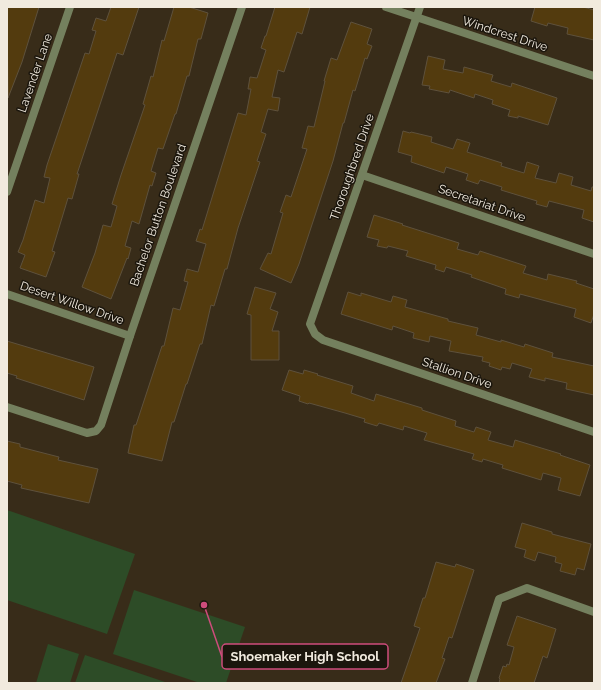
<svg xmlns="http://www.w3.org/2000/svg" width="601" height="690" font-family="Raleway,sans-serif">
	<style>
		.green { fill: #2d4c27 }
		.building { fill: #533b0e; stroke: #5e513c }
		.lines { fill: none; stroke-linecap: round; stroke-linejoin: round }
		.minor { stroke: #74805e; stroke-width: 8 }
		.labels { text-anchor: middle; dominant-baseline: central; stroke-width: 3; stroke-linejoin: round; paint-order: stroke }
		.street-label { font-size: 12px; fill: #f1eade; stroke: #1b160d }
		.leader { fill: none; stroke: #ce4c7c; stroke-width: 1.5 }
		.callout-dot { fill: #ce4c7c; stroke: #1b160d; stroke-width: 1.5 }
		.callout { fill: #1b160d; stroke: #ce4c7c; stroke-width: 1.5 }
		.callout-label { font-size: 13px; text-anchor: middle; font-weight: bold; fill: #f1eade }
	</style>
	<rect width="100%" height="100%" fill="#382c19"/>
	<g class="green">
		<path d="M7 510 135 554 107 634 7 600Z"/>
		<path d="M134 590 245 627 226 683H200L113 654Z"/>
		<path d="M48 644 79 654 70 683H36Z"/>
		<path d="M85 655 168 683H75Z"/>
	</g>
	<g class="building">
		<path d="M7 7H39L22 62 8 98Z"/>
		<path d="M111 7H139L123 55 117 53 77 174H79L72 199 68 198 52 251 55 252 46 277 20 268 25 255 18 252 23 240 35 200 44 203 50 178 44 177 47 165 85 53 89 54 96 31 92 30 96 18 106 21Z"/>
		<path d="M174 7H189L208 13 201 39H198L189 76H187L176 114H175L163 149 158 148 151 171 156 173 152 186 150 185 139 224 132 221 125 246 131 248 128 259 127 258 111 299 82 287 95 253 103 225 111 227 117 206 112 204 121 175 145 105 143 104 151 76 153 77 162 40 164 41Z"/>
		<path d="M275 7H310L302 34 297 32 284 72 278 70 272 97 280 98 278 111 268 109 261 132 266 134 257 161 260 162 238 228 227 269H225L214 306 211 305 202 344H200L187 384H186L174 422H172L162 461 128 453 134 425H136L162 346H164L173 308 180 310 188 282 184 281 187 269 198 272 206 244 196 241 200 229 202 230 238 113 246 115 251 89H248L250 77 257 78 266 50 261 48 265 36H266Z"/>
		<path d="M535 7H583L594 10V40L567 34 568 28 548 23 547 26 531 21Z"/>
		<path d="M351 22 372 29 367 44 372 46 367 59 365 58 355 91 353 90 344 123H343L333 161 299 264 291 283 260 269 268 253 271 254 283 213 280 212 286 195 291 197 307 149 302 148 308 126 314 127 325 81H324L331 58 337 60Z"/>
		<path d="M428 56 445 60 443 69 463 73 464 67 493 75 491 81 511 87 512 83 557 98 548 125 518 116V118L508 116 510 110 492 104 493 100 475 94 474 98 450 90 449 93 429 89 430 86 422 85Z"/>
		<path d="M403 131 410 133 411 132 432 137 431 142 453 149 457 139 470 143 467 152 502 163 501 166 524 173 527 162 539 166 535 178 556 183 559 173 573 177 571 185 591 191 592 187H594V222L582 218 584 210 549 201 547 207 536 204 537 201 501 190 502 187 480 180 478 184 466 180 468 174 446 167 444 173 411 162 412 156 398 152Z"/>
		<path d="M374 215 403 224 402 225 459 243 457 249 478 255 480 251 526 266 523 273 547 280 548 274 577 281 576 283 594 289V314L591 323 574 317 576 309 520 294 519 298 505 294 506 289 471 277 472 275 446 267 444 272 435 269 436 265 406 256 408 251 388 246 387 248 377 246 379 240 367 237Z"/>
		<path d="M255 287 276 293 270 309 278 312 272 331H279V360H251V315L247 314Z"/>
		<path d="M348 292 361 296V293L391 302 393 296 407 300 405 307 448 319V321L478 328 476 335 501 342V340L524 347 525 344 553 353 552 357 594 366V395L566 389 567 383 545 378V381L529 377 532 369 512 363 510 369 502 367 501 370 489 366 490 363 482 361 483 357 449 351 451 341 430 336 429 342 413 338 414 333 393 326 392 330 341 314Z"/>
		<path d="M7 341 94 367 84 400 16 378 17 376 7 373Z"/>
		<path d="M289 370 303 374 304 370 318 374 317 375 353 386 351 393 374 401 376 394 422 408V410L456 421 455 426 474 432 476 427 491 432 488 440 513 447 515 440 561 454 560 455 590 465 580 496 558 490 561 478 543 473 541 480 502 468 503 465 483 459 482 462 472 459 474 454 424 440 427 433 404 426 403 430 379 423 377 426 364 422 365 419 345 413 309 403 308 404 299 401 300 396 282 390Z"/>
		<path d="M7 441 20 444V447L59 457 58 460 98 469 89 503 21 488 22 485 7 481Z"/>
		<path d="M522 523 552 532V534L591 544 584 570 577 568 575 575 560 571 562 564 555 562 556 557 538 552 535 561 524 557 526 550 515 547Z"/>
		<path d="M436 562 455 567 456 564 474 570 452 638 449 637 442 658 445 659 436 683H401L420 628 414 626 423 598H425Z"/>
		<path d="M517 616 556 629 547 658 543 656 534 683H499L500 679 499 678 503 666 506 667 507 664 509 665 514 647 507 645Z"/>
	</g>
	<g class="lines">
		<g class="minor">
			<path d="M386 7 594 76"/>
			<path d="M420 7 310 324 315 334 323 340 594 432"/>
			<path d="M362 175 594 254"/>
			<path d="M7 192 70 7"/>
			<path d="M7 294 130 336"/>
			<path d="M7 407 87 433 96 431 101 425 130 336 242 7"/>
			<path d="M472 683 499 599 527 588 594 612"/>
		</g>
	</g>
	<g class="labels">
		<g class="street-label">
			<text transform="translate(505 34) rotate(18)">Windcrest Drive</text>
			<text transform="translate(35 73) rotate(-71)">Lavender Lane</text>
			<text transform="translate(352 167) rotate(-71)">Thoroughbred Drive</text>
			<text transform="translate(482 203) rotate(19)">Secretariat Drive</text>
			<text transform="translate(158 215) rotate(-71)">Bachelor Button Boulevard</text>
			<text transform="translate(72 303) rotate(19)">Desert Willow Drive</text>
			<text transform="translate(457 373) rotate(19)">Stallion Drive</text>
		</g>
	</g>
	<path class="leader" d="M204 605L222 657"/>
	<circle class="callout-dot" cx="204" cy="605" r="4"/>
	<rect class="callout" x="222" y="644" width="166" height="25" rx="4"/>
	<g class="callout-label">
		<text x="305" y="661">Shoemaker High School</text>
	</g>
	<rect width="601" height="690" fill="none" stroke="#f1eade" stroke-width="16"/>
</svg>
